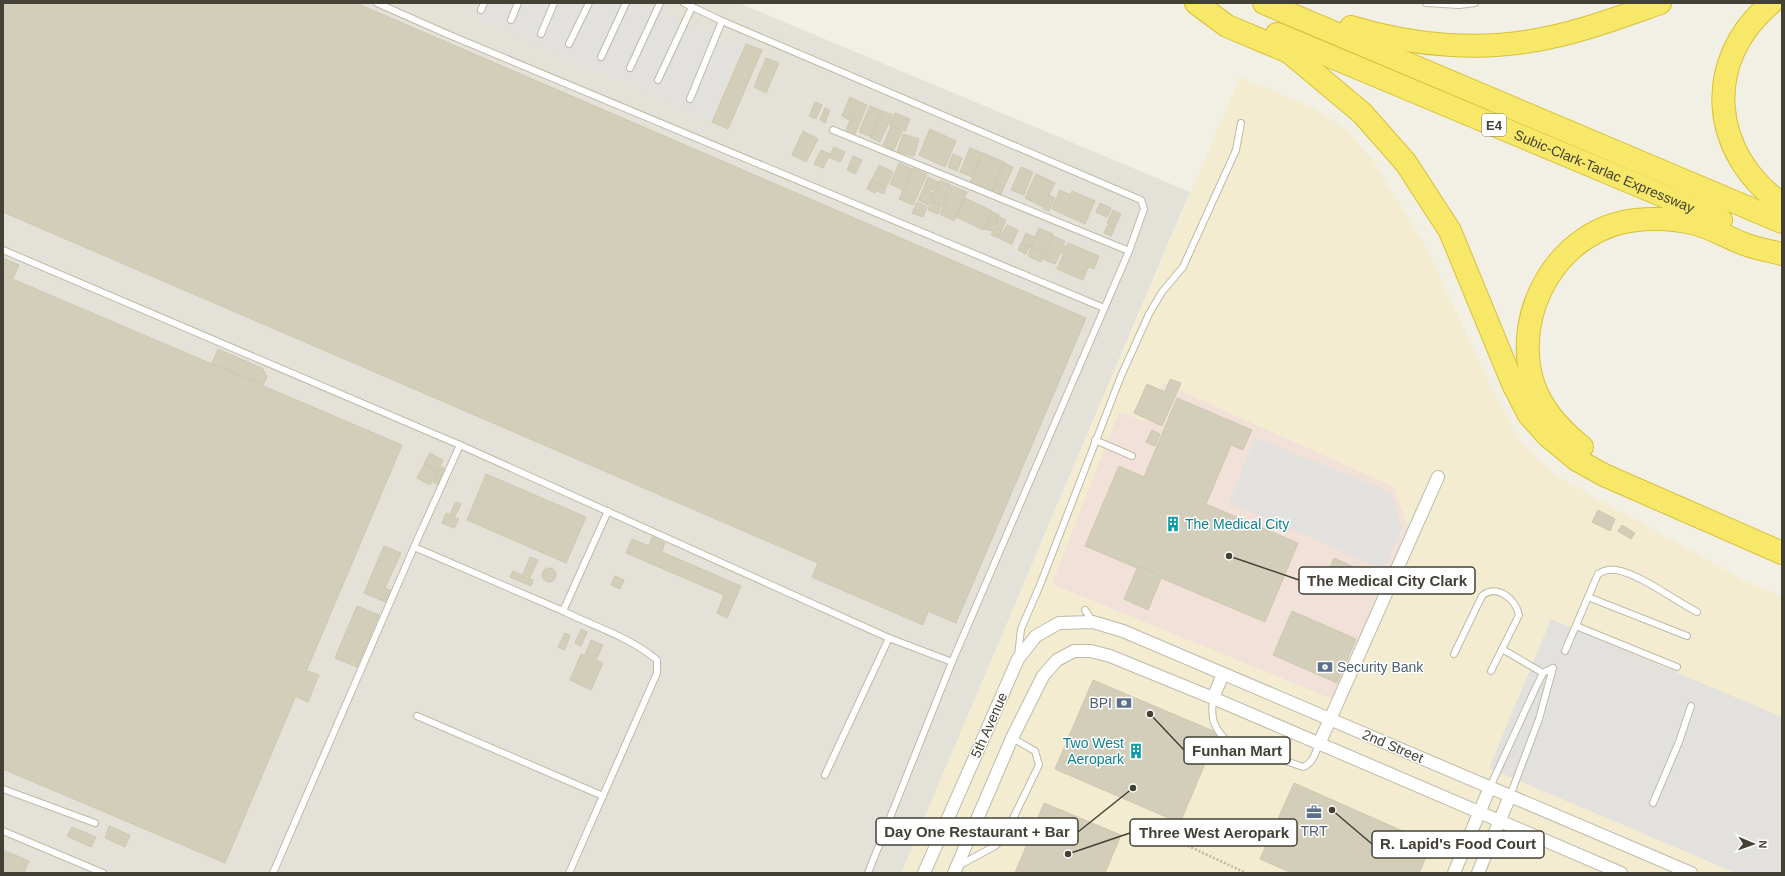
<svg xmlns="http://www.w3.org/2000/svg" width="1785" height="876" font-family="Arial,sans-serif">
	<style>
		.commercial { fill: #f3ecd0 }
		.industrial { fill: #e4e1d9 }
		.medical { fill: #f2e1d8 }
		.parking { fill: #e2e1dd }
		.building { fill: #d3ceba; stroke: #cdc8ae }
		.lines { fill: none; stroke-linecap: round; stroke-linejoin: round }
		.lane-casing { stroke: #bdbaa7; stroke-width: 8 }
		.street-casing { stroke: #bdbaa7; stroke-width: 14 }
		.highway-casing { stroke: #d7c039; stroke-width: 24 }
		.path { stroke: #beb999; stroke-width: 2.5; stroke-dasharray: 2 2; stroke-linecap: butt }
		.lane { stroke: #fff; stroke-width: 6 }
		.street { stroke: #fff; stroke-width: 12 }
		.highway { stroke: #f8e869; stroke-width: 22 }
		.labels { text-anchor: middle; dominant-baseline: central; stroke-width: 3; stroke-linejoin: round; paint-order: stroke }
		.shield { fill: #fff; stroke: #7b7a72; stroke-width: 1 }
		.shield-label { font-size: 13px; font-weight: bold; fill: #434135 }
		.street-label { font-size: 14px; fill: #434135; stroke: #fff }
		.culture-label { font-size: 14px; fill: #0d838f; stroke: #fff; text-anchor: start }
		.service-label { font-size: 14px; fill: #4e5e75; stroke: #fff; text-anchor: start }
		.leader { fill: none; stroke: #434135; stroke-width: 1.5 }
		.callout-dot { fill: #434135; stroke: #fff; stroke-width: 1.5 }
		.callout { fill: #fff; stroke: #434135; stroke-width: 1.5 }
		.callout-label { font-size: 15px; text-anchor: middle; font-weight: bold; fill: #434135 }
	</style>
	<rect width="100%" height="100%" fill="#f2f0e4"/>
	<path class="commercial" d="M1240 77 1309 106 1346 129 1374 162 1425 245 1497 399 1522 443 1555 475 1746 581 1782 597V873H901Z"/>
	<path class="industrial" d="M3 3H739L1190 192 901 873H3Z"/>
	<path class="medical" d="M1163 383 1394 487 1408 528 1335 700 1052 584 1119 412 1147 422Z"/>
	<g class="parking">
		<path d="M478 3H637L742 49 712 120 473 16Z"/>
		<path d="M1255 437 1391 493 1402 527 1384 570 1229 502Z"/>
		<path d="M1551 619 1782 717V873H1736L1489 768Z"/>
	</g>
	<g class="building">
		<path d="M3 3H356L1086 318 956 623 928 611 923 625 812 577 818 563 3 212Z"/>
		<path d="M746 44 762 50 728 129 712 122Z"/>
		<path d="M766 58 779 63 766 93 754 87Z"/>
		<path d="M850 97 857 100 849 120 842 116Z"/>
		<path d="M858 101 867 105 855 134 846 130Z"/>
		<path d="M815 102 822 105 816 119 809 116Z"/>
		<path d="M870 106 882 111 871 137 859 132Z"/>
		<path d="M825 108 830 110 825 123 820 120Z"/>
		<path d="M883 111 892 115 880 142 871 138Z"/>
		<path d="M895 113 910 119 905 131 889 125Z"/>
		<path d="M891 126 902 131 894 150 883 145Z"/>
		<path d="M930 129 956 141 945 167 919 155Z"/>
		<path d="M803 131 818 139 806 162 792 155Z"/>
		<path d="M903 134 919 139 914 156 897 152Z"/>
		<path d="M834 147 845 152 840 162 829 157Z"/>
		<path d="M970 148 982 153 972 177 960 172Z"/>
		<path d="M821 150 830 154 823 168 814 164Z"/>
		<path d="M983 153 1004 162 991 192 970 183Z"/>
		<path d="M953 154 962 158 957 171 948 167Z"/>
		<path d="M853 156 862 160 855 174 847 170Z"/>
		<path d="M899 163 912 169 903 190 890 184Z"/>
		<path d="M1004 163 1013 167 1000 196 992 192Z"/>
		<path d="M879 165 893 172 886 187 872 180Z"/>
		<path d="M1021 167 1033 172 1024 195 1011 190Z"/>
		<path d="M913 168 927 174 913 205 899 199Z"/>
		<path d="M1036 174 1055 183 1043 207 1025 198Z"/>
		<path d="M928 177 938 182 934 191 924 187Z"/>
		<path d="M871 180 879 184 875 193 867 189Z"/>
		<path d="M940 180 951 185 947 194 936 189Z"/>
		<path d="M880 185 886 188 884 194 877 191Z"/>
		<path d="M952 186 967 192 954 221 940 214Z"/>
		<path d="M924 188 933 193 928 205 918 200Z"/>
		<path d="M935 190 948 195 943 206 931 200Z"/>
		<path d="M1060 190 1070 195 1072 191 1095 201 1085 224 1052 209Z"/>
		<path d="M1049 195 1055 198 1049 211 1043 209Z"/>
		<path d="M965 198 992 211 984 230 956 217Z"/>
		<path d="M931 201 941 206 938 214 928 210Z"/>
		<path d="M917 202 927 207 923 217 912 213Z"/>
		<path d="M1100 203 1111 208 1107 217 1096 212Z"/>
		<path d="M1113 210 1121 214 1115 227 1107 223Z"/>
		<path d="M992 212 999 215 995 225 988 222Z"/>
		<path d="M999 217 1006 220 1002 230 995 227Z"/>
		<path d="M988 222 994 225 992 231 985 229Z"/>
		<path d="M1007 225 1018 230 1012 244 1000 239Z"/>
		<path d="M1108 225 1115 228 1111 236 1104 233Z"/>
		<path d="M995 228 1002 231 999 238 991 235Z"/>
		<path d="M1039 228 1053 234 1045 252 1031 246Z"/>
		<path d="M1026 233 1035 237 1031 247 1022 243Z"/>
		<path d="M1053 236 1065 241 1063 245 1067 247 1068 243 1099 256 1094 269 1088 267 1083 280 1057 269 1064 253 1061 252 1055 264 1043 259Z"/>
		<path d="M1021 243 1029 247 1026 254 1018 250Z"/>
		<path d="M1031 247 1044 253 1041 262 1028 256Z"/>
		<path d="M3 258 19 265 13 278 3 274Z"/>
		<path d="M3 275 402 445 225 863 3 769Z"/>
		<path d="M218 349 262 368 267 377 263 385 212 363Z"/>
		<path d="M1170 379 1181 383 1162 426 1134 413 1147 384 1165 392Z"/>
		<path d="M1177 398 1252 430 1243 450 1231 445 1206 504 1298 543 1265 622 1085 546 1119 466 1144 477Z"/>
		<path d="M1152 430 1160 434 1155 446 1146 442Z"/>
		<path d="M430 453 443 460 438 471 424 464Z"/>
		<path d="M424 465 437 471 430 485 417 478Z"/>
		<path d="M440 466 446 469 439 485 433 482Z"/>
		<path d="M486 474 586 517 566 563 467 520Z"/>
		<path d="M456 502 461 504 455 516 450 514Z"/>
		<path d="M1598 510 1615 519 1610 531 1592 522Z"/>
		<path d="M446 513 459 519 454 528 442 523Z"/>
		<path d="M1622 525 1635 533 1631 539 1618 531Z"/>
		<path d="M652 537 665 543 662 552 741 586 727 618 717 613 724 595 626 553 632 539 649 546Z"/>
		<path d="M384 546 401 553 385 588 392 591 388 603 364 593Z"/>
		<path d="M530 557 538 560 530 577 523 574Z"/>
		<path d="M1334 558 1374 576 1367 593 1327 575Z"/>
		<path d="M1138 566 1162 576 1148 610 1124 599Z"/>
		<circle cx="549" cy="575" r="7"/>
		<path d="M513 571 533 580 531 586 510 577Z"/>
		<path d="M615 576 624 580 620 589 611 585Z"/>
		<path d="M357 606 379 615 357 667 335 658Z"/>
		<path d="M1292 611 1356 639 1337 683 1273 655Z"/>
		<path d="M581 629 587 632 581 646 575 643Z"/>
		<path d="M565 633 570 635 565 650 558 647Z"/>
		<path d="M591 640 603 645 596 660 603 663 591 690 570 680 581 654 585 655Z"/>
		<path d="M308 671 319 675 308 702 297 697Z"/>
		<path d="M1093 680 1218 733 1180 823 1055 769Z"/>
		<path d="M1294 783 1432 844 1419 873H1292L1260 859Z"/>
		<path d="M1044 803 1121 835 1105 873H1015Z"/>
		<path d="M109 826 130 835 125 847 105 838Z"/>
		<path d="M72 827 96 837 91 847 67 836Z"/>
		<path d="M3 850 29 861 24 873H3Z"/>
	</g>
	<g class="lines">
		<g class="lane-casing">
			<g id="lane">
				<path d="M377 3 447 34 1104 308"/>
				<path d="M684 3 722 21 1141 200 1144 209 1129 251 952 662 868 873"/>
				<path d="M1426 3 1459 5 1475 3"/>
				<path d="M481 10 484 3"/>
				<path d="M511 20 518 3"/>
				<path d="M541 34 554 3"/>
				<path d="M569 44 589 3"/>
				<path d="M601 57 626 3"/>
				<path d="M630 68 660 3"/>
				<path d="M658 80 692 7"/>
				<path d="M690 99 722 21"/>
				<path d="M833 130 1129 251"/>
				<path d="M3 250 460 445 889 638 952 662"/>
				<path d="M1095 440 1132 456"/>
				<path d="M414 547 563 611 608 511"/>
				<path d="M1588 597 1687 636"/>
				<path d="M1085 610 1093 622"/>
				<path d="M563 611C595 627 630 637 657 660V673L569 873"/>
				<path d="M1576 626 1677 667"/>
				<path d="M1502 649 1543 673"/>
				<path d="M1565 651 1598 574C1604 570 1609 569 1616 570 1638 573 1676 601 1697 612"/>
				<path d="M1454 654 1482 596C1496 583 1516 599 1519 615L1491 671"/>
				<path d="M1018 656 1021 629 1040 585 1121 376 1149 314 1162 292 1183 267 1236 150 1241 123"/>
				<path d="M1213 698C1211 717 1212 726 1226 740L1303 767C1313 763 1315 754 1319 744"/>
				<path d="M417 716 603 796"/>
				<path d="M825 775 889 638"/>
				<path d="M1490 787 1536 687 1543 673 1553 668 1539 719 1510 796"/>
				<path d="M3 789 95 823"/>
				<path d="M1653 803 1679 742 1691 706"/>
				<path d="M3 831 103 873"/>
				<path d="M960 865 995 846 1003 839 1039 765 1035 751 1012 738"/>
				<path d="M273 873 414 547 460 445"/>
			</g>
		</g>
		<g class="street-casing">
			<g id="street">
				<path d="M1213 698 1223 674"/>
				<path d="M1319 744 1438 477"/>
				<path d="M924 873 1018 659 1036 636 1059 623 1093 622 1123 631 1691 873"/>
				<path d="M954 873 1012 738 1043 676 1057 660 1074 651H1091L1110 656 1213 698 1621 873"/>
				<path d="M1454 873 1490 787"/>
				<path d="M1478 873 1510 796"/>
			</g>
		</g>
		<g class="highway-casing">
			<g id="highway">
				<path d="M1196 3 1227 26 1289 52 1362 113 1406 163 1450 231 1513 384 1529 415 1548 436 1577 460 1604 475 1782 553"/>
				<path d="M1264 3 1782 222"/>
				<path d="M1771 3C1702 61 1710 153 1782 204"/>
				<path d="M1351 27C1413 46 1483 52 1547 38 1586 30 1623 16 1660 3"/>
				<path id="s1" d="M1277 34 1721 220"/>
				<path d="M1582 447C1562 431 1541 408 1533 383 1511 311 1560 228 1636 220 1655 218 1677 219 1696 224 1714 229 1730 239 1747 245 1758 249 1770 251 1782 254"/>
			</g>
		</g>
		<path class="path" d="M1184 844 1246 873"/>
		<use href="#lane" class="lane"/>
		<use href="#street" class="street"/>
		<use href="#highway" class="highway"/>
	</g>
	<defs>
		<g id="building-bare" transform="scale(1.2)"><path d="M-4-6H4V6H1V3H-1V6H-4ZM-2.5-4.3h1.7v1.8h-1.7ZM.8-4.3h1.7v1.8H.8ZM-2.5-1h1.7V.8h-1.7ZM.8-1h1.7V.8H.8Z" fill="#0f9aa8" stroke="#fff" stroke-width="2.5" paint-order="stroke"/></g>
		<g id="bank-bare" transform="scale(1.2)"><path d="M-6-4H6V4H-6ZM0-2.3a2.3 2.3 0 1 0 0 4.6a2.3 2.3 0 1 0 0-4.6Z" fill="#5c6f8a" stroke="#fff" stroke-width="2.5" paint-order="stroke"/></g>
		<g id="office-bare" transform="scale(1.2)"><path d="M-6-3h4V-5.5h4V-3h4V5H-6ZM-1-4.5V-3h2v-1.5ZM-6 0V1H6V0Z" fill="#5c6f8a" stroke="#fff" stroke-width="2.5" paint-order="stroke"/></g>
	</defs>
	<g fill-rule="evenodd">
		<use href="#building-bare" x="1173" y="524"/>
		<use href="#bank-bare" x="1325" y="667"/>
		<use href="#bank-bare" x="1124" y="703"/>
		<use href="#building-bare" x="1136" y="751"/>
		<use href="#office-bare" x="1314" y="812"/>
	</g>
	<g class="labels">
		<rect class="shield" x="1482" y="114" width="24" height="22" rx="3"/>
		<g class="shield-label">
			<text x="1494" y="125">E4</text>
		</g>
		<g class="street-label">
			<text stroke="none"><textPath href="#s1" startOffset="355">Subic-Clark-Tarlac Expressway</textPath></text>
			<text transform="translate(989 725) rotate(-66)">5th Avenue</text>
			<text transform="translate(1393 746) rotate(23)">2nd Street</text>
		</g>
		<g class="culture-label">
			<text x="1185" y="524">The Medical City</text>
			<text x="1124" y="743" text-anchor="end">Two West<tspan x="1124" dy="16">Aeropark</tspan></text>
		</g>
		<g class="service-label">
			<text x="1337" y="667">Security Bank</text>
			<text x="1112" y="703" text-anchor="end">BPI</text>
			<text x="1314" y="831" text-anchor="middle">TRT</text>
		</g>
	</g>
	<path class="leader" d="M1229 556L1299 580M1150 714L1184 750M1133 788L1078 832M1068 854L1130 833M1332 810L1372 844"/>
	<g class="callout-dot">
		<circle cx="1229" cy="556" r="4"/>
		<circle cx="1150" cy="714" r="4"/>
		<circle cx="1133" cy="788" r="4"/>
		<circle cx="1068" cy="854" r="4"/>
		<circle cx="1332" cy="810" r="4"/>
	</g>
	<g class="callout">
		<rect x="1299" y="567" width="176" height="27" rx="4"/>
		<rect x="1184" y="737" width="106" height="27" rx="4"/>
		<rect x="876" y="818" width="202" height="27" rx="4"/>
		<rect x="1130" y="819" width="167" height="27" rx="4"/>
		<rect x="1372" y="831" width="172" height="27" rx="4"/>
	</g>
	<g class="callout-label">
		<text x="1387" y="586">The Medical City Clark</text>
		<text x="1237" y="756">Funhan Mart</text>
		<text x="977" y="837">Day One Restaurant + Bar</text>
		<text x="1214" y="838">Three West Aeropark</text>
		<text x="1458" y="849">R. Lapid's Food Court</text>
	</g>
	<rect width="1785" height="876" fill="none" stroke="#434135" stroke-width="8"/>
	<g transform="translate(1753 844) rotate(92)" stroke="#ffffff" stroke-width="3" paint-order="stroke">
	<path d="M0-3L7 15L0 10L-7 15Z" fill="#434135"/>
	<text y="-6" font-size="11" font-weight="bold" text-anchor="middle" fill="#434135">N</text>
	</g>
</svg>
